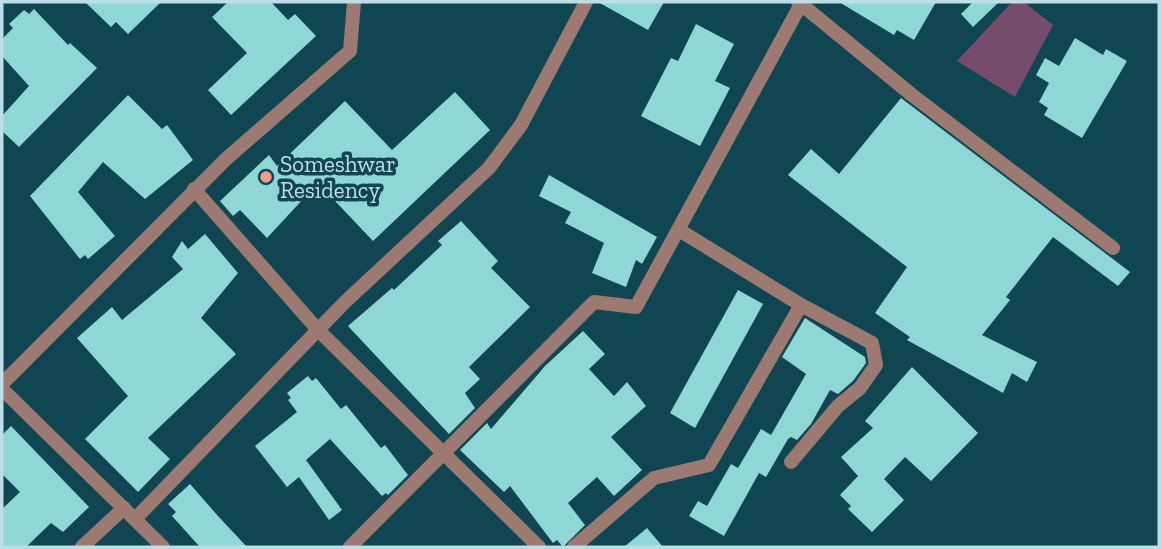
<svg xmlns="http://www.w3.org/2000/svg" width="1161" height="549" font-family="'Zilla Slab',serif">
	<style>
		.green { fill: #764b6c }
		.building { fill: #8fd6d6 }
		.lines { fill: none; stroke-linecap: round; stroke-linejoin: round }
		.minor { stroke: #9c7a71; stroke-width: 14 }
		.poi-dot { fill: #f49e88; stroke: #104651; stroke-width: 2.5 }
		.labels { text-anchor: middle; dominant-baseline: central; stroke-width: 7; stroke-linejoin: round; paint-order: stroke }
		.poi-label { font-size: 23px; fill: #bedee7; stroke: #104651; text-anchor: start }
	</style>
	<rect width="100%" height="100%" fill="#104651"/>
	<path class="green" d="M1012 2H1024L1053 25 1015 97 957 61Z"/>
	<g class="building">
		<path d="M85 2H161L128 34 116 22 111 27Z"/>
		<path d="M228 2H271L288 20 295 14 316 36 231 115 208 90 247 53 212 17Z"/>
		<path d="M598 2H664L648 30Z"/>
		<path d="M839 2H936L914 40 897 30 894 35Z"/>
		<path d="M973 2H999L973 27 961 14Z"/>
		<path d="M34 9 68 45 70 43 97 68 19 147 2 131V116L29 86 2 56V39L13 28 9 24 24 10 29 14Z"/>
		<path d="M696 24 734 44 715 81 730 88 700 146 641 116 671 58 678 61Z"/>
		<path d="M1075 38 1103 55 1106 49 1127 61 1082 138 1044 115 1048 108 1039 102 1049 83 1036 75 1045 58 1059 66Z"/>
		<path d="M455 92 490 130 373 241 318 183 267 238 240 210 233 216 220 201 269 155 277 166 345 101 392 150Z"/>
		<path d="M128 95 162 129 167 125 193 160 145 199 103 162 78 192 115 236 88 259 85 255 80 259 30 196Z"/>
		<path d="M901 98 1130 272 1118 286 1053 237 1006 297 1010 300 982 335 1037 362 1027 382 1012 373 1003 393 907 340 910 337 875 313 907 267 788 175 811 149 839 174Z"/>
		<path d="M549 175 657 237 642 264 636 260 626 287 592 273 604 243 565 223 571 212 539 196Z"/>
		<path d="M461 221 498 261 491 268 530 307 469 367 480 379 465 393 475 408 449 434 348 326 392 288 394 290 442 245 438 241Z"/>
		<path d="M205 234 238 273 201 318 236 354 148 438 170 459 138 492 85 439 128 396 77 338 112 307 122 320 183 269 172 257 182 241 188 249Z"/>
		<path d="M738 290 763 304 695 428 670 413Z"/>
		<path d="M805 318 865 357 866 363 853 381 838 394 830 390 811 424 797 440 791 437 788 439 766 477 759 473 724 536 689 516 698 501 707 506 731 464 738 468 761 429 771 435 806 374 782 357Z"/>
		<path d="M583 331 605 354 589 369 614 396 627 382 646 406 611 437 642 470 614 496 597 477 568 503 585 525 563 547 557 540 553 543 510 486 504 492 460 450 487 423 491 429 545 366Z"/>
		<path d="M912 367 978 433 931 481 905 457 884 479 904 500 872 532 848 509 851 506 840 495 858 476 841 457 873 428 865 421Z"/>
		<path d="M308 376 312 381 316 378 341 409 346 405 381 448 385 445 408 475 388 495 386 493 382 496 330 439 306 460 342 510 329 520 299 477 287 487 255 446 297 412 288 400 291 398 287 393Z"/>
		<path d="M11 426 89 507 63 532 51 523 26 547H2V509L20 492 2 474V435Z"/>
		<path d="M190 484 218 516 247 547H200L172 516 176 512 168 504Z"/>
		<path d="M647 528 663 547H624Z"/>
	</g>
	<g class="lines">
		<g class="minor">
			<path d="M801 4 912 95 1113 248"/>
			<path d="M194 189 318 330 539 547"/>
			<path d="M679 230 801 305 872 343 876 365 860 388 838 406 791 462"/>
			<path d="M2 384 226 159 350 51 354 2"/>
			<path d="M2 389 163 547"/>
			<path d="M135 519 345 302 489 168 521 125 586 2"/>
			<path d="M82 547 124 508"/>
			<path d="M350 547 594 302 636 307 801 4 798 2"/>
			<path d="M574 547 654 478 709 465 801 305"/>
		</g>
	</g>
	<circle class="poi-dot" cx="266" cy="177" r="7"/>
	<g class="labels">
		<g class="poi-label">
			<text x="280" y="164">Someshwar<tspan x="280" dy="26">Residency</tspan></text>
		</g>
	</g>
	<rect width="1161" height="549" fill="none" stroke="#bedee7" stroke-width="7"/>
</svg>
